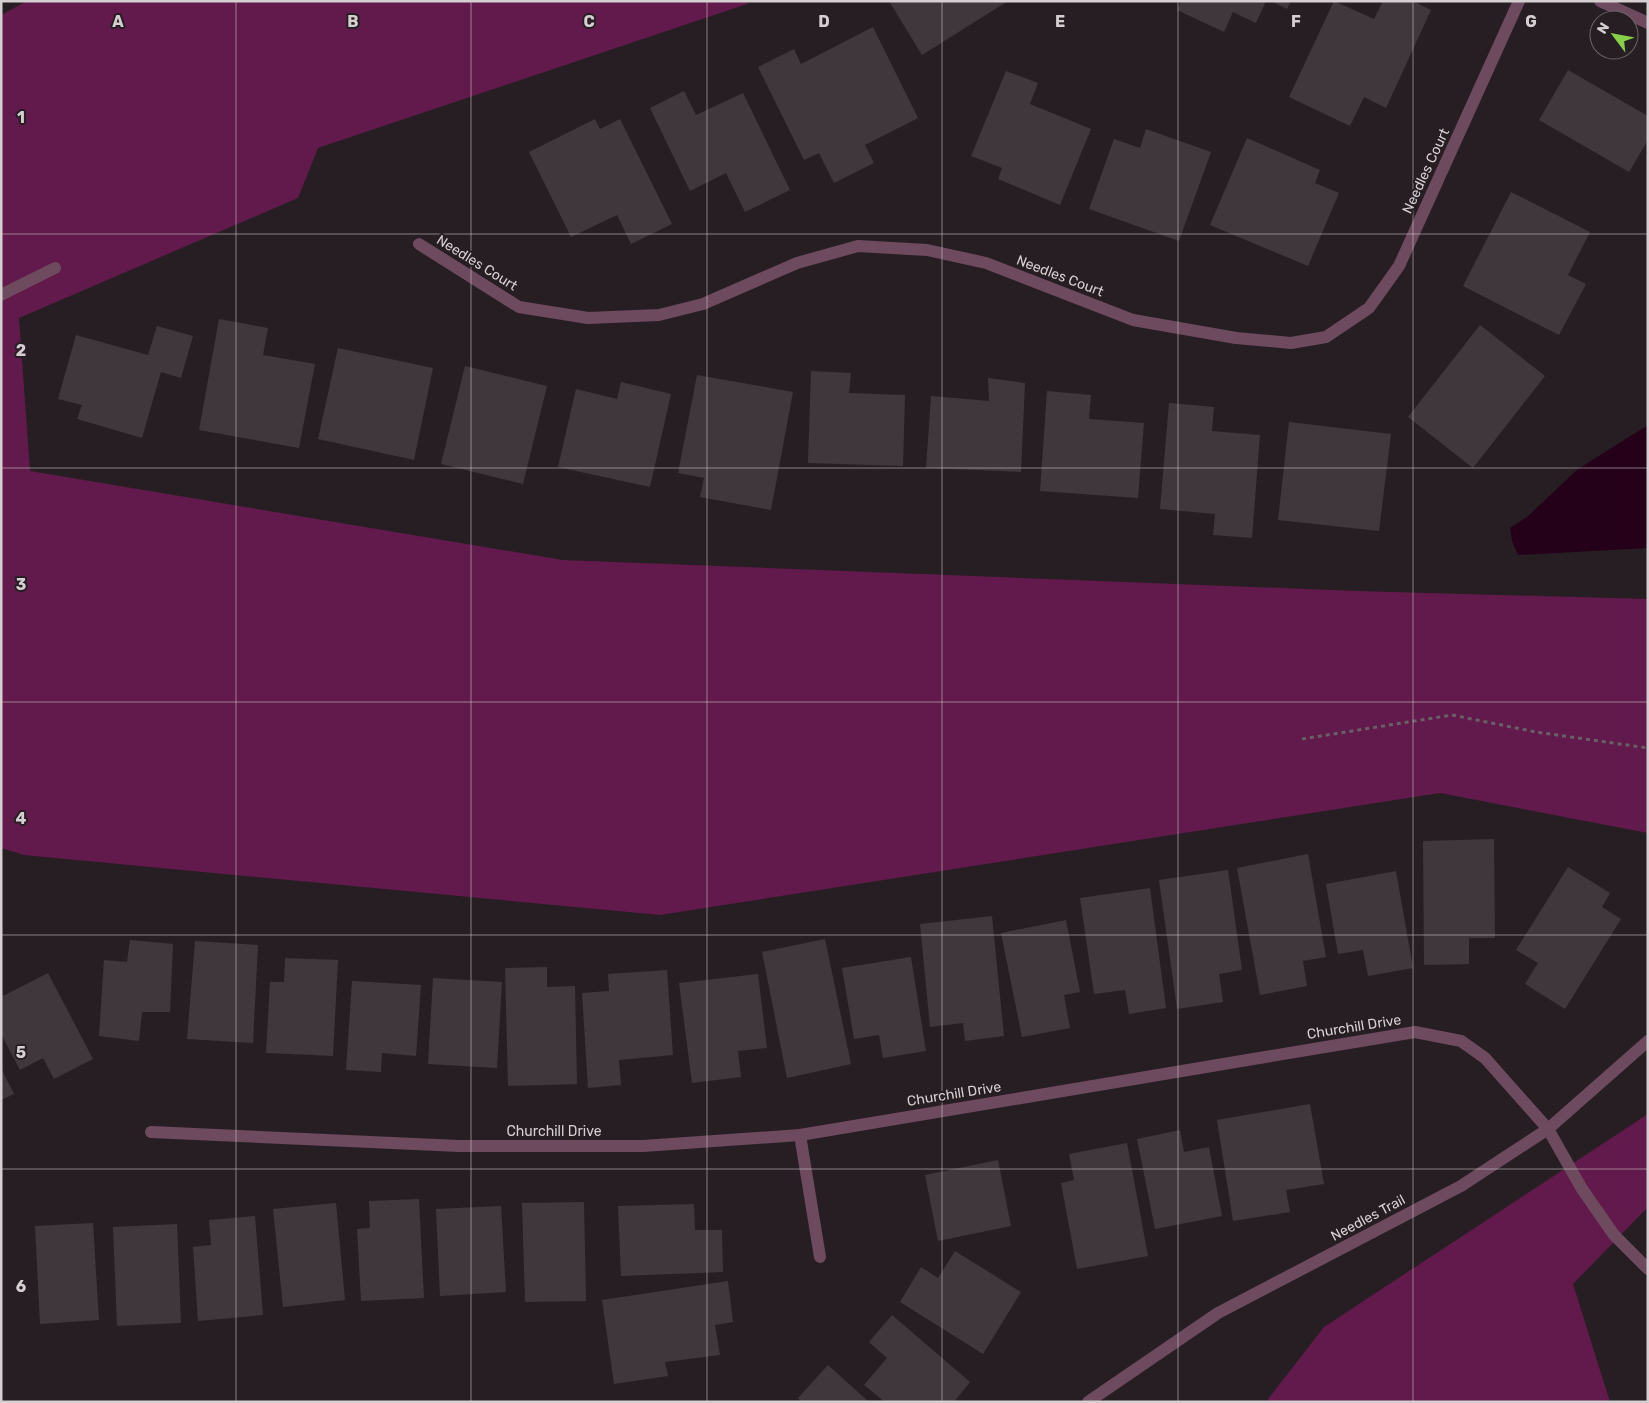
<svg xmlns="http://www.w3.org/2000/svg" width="1649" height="1403" font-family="Rubik,sans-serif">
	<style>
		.green { fill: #611a4b }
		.water { fill: #240019 }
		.building { fill: #40373c }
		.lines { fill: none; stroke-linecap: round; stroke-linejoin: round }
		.path { stroke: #686064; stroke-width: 3; stroke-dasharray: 4 4; stroke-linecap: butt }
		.lane { stroke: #6e4a5f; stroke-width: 12 }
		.street { stroke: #6e4a5f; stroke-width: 12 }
		.grid { fill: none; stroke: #d5cfd2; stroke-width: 1; stroke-opacity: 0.55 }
		.labels { text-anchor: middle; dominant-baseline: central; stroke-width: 4; stroke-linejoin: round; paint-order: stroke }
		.street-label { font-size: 14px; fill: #d5cfd2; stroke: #271e23 }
		.grid-label { font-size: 16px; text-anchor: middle; font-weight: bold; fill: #d5cfd2; stroke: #271e23; stroke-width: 4; stroke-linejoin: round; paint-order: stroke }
	</style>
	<rect width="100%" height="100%" fill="#271e23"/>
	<g class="green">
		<path d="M27 1H749L747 4 318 148 298 198 19 318 30 471 563 560 1357 591 1648 599V833L1440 793 660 915 24 855 1 848V15Z"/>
		<path d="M1648 1114V1207L1573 1284 1610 1402H1269L1268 1399 1324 1327Z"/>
	</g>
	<path class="water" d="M1648 425V548L1518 555 1512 541 1510 528 1527 517 1578 469Z"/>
	<g class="building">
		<path d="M889 1H1008L922 55Z"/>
		<path d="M1181 1H1266L1256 23 1233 12 1224 32 1177 10Z"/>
		<path d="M1271 1H1291L1287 9Z"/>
		<path d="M1334 1 1374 19 1383 1H1413L1431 10 1386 108 1364 97 1350 126 1289 97Z"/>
		<path d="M873 27 918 118 865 145 874 163 834 183 819 153 804 160 758 67 794 49 801 64Z"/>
		<path d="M1568 70 1648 116V140L1629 172 1539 120Z"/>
		<path d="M1006 71 1038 83 1030 104 1091 129 1060 205 998 179 1002 168 971 156Z"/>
		<path d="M684 91 696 115 743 93 790 190 745 212 726 173 690 191 650 108Z"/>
		<path d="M595 119 600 129 620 119 672 224 631 244 617 215 571 237 529 152Z"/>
		<path d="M1146 129 1211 152 1179 241 1089 209 1114 139 1140 148Z"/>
		<path d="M1247 138 1320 170 1315 183 1339 193 1308 266 1210 225Z"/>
		<path d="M1511 192 1590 232 1568 275 1586 284 1559 335 1463 286Z"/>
		<path d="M219 319 268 328 263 355 315 364 299 448 199 430Z"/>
		<path d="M1480 325 1545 376 1473 468 1408 417Z"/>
		<path d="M157 326 193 336 181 378 161 372 142 438 77 419 82 405 58 399 76 335 148 355Z"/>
		<path d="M338 348 433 368 414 460 318 439Z"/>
		<path d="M465 366 547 386 523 484 441 464Z"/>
		<path d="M811 371 851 373 849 393 905 395 903 466 808 463Z"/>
		<path d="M697 375 793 392 771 510 700 497 704 478 678 473Z"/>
		<path d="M988 378 1025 383 1021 472 926 468 931 396 989 401Z"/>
		<path d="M621 382 671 394 650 487 558 467 576 389 617 399Z"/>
		<path d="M1047 391 1091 395 1089 419 1144 423 1138 498 1040 491Z"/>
		<path d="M1169 403 1214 407 1212 431 1260 435 1252 538 1213 535 1215 514 1160 509Z"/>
		<path d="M1289 422 1391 434 1379 531 1278 520Z"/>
		<path d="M1494 839 1495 938H1469V964L1424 965 1423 841Z"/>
		<path d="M1308 854 1326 957 1303 961 1307 986 1260 995 1237 868Z"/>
		<path d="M1568 867 1610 893 1602 907 1621 919 1565 1009 1525 984 1538 963 1516 950Z"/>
		<path d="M1228 870 1242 970 1219 974 1223 1002 1177 1009 1159 880Z"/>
		<path d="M1396 871 1413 968 1368 976 1363 950 1338 954 1326 884Z"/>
		<path d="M1150 888 1166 1008 1129 1014 1125 990 1094 994 1080 898Z"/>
		<path d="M992 916 1004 1036 965 1041 963 1023 930 1027 920 924Z"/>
		<path d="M1066 920 1080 992 1064 995 1070 1028 1022 1037 1001 933Z"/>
		<path d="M825 939 851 1064 787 1078 762 952Z"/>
		<path d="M130 940 173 944 170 1012H142L139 1041 99 1036 104 960 127 962Z"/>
		<path d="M195 941 258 945 253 1043 187 1039Z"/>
		<path d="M911 957 926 1051 883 1058 879 1035 854 1039 842 968Z"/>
		<path d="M285 958 338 960 333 1056 266 1053 270 982H284Z"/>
		<path d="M547 967V987L575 986 577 1084 508 1086 505 968Z"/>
		<path d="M667 970 673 1055 619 1060 621 1085 588 1088 582 993 609 991 608 974Z"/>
		<path d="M48 973 93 1059 54 1079 43 1058 20 1070 1 1034V997Z"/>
		<path d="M758 974 767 1048 738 1051 741 1077 692 1083 679 983Z"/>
		<path d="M433 978 502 982 497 1068 428 1064Z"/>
		<path d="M352 981 421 985 416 1056 382 1053 381 1072 346 1070Z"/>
		<path d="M1 1068 14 1094 1 1100Z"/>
		<path d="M1310 1104 1324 1184 1286 1190 1290 1212 1233 1221 1217 1120Z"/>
		<path d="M1180 1130 1184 1152 1209 1147 1222 1216 1155 1229 1137 1139Z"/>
		<path d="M1127 1143 1148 1256 1077 1269 1061 1183 1074 1180 1069 1154Z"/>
		<path d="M998 1160 1011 1226 938 1241 925 1175Z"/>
		<path d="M419 1199 424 1298 361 1301 357 1229 370 1228 369 1201Z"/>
		<path d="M584 1202 586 1301 525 1302 522 1203Z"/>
		<path d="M336 1203 345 1300 283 1307 273 1209Z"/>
		<path d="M694 1204 695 1230H722L723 1272 621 1276 618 1206Z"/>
		<path d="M501 1206 506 1292 440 1296 436 1209Z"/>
		<path d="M255 1216 263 1315 198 1321 193 1247 211 1245 209 1220Z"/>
		<path d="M93 1223 99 1320 40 1324 35 1226Z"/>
		<path d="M177 1224 181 1323 117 1326 113 1227Z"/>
		<path d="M955 1251 1021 1292 983 1354 900 1302 921 1267 938 1278Z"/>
		<path d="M728 1281 733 1322 715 1325 720 1355 665 1362 668 1376 614 1384 602 1300Z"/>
		<path d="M892 1315 970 1382 954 1402H885L864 1385 887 1358 869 1342Z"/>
		<path d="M828 1365 869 1402H801L798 1398Z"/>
	</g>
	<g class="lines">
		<path class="path" d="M1302 739 1452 715 1536 732 1648 748"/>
		<path class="lane" d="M1 295 55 268"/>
		<g class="street">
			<path d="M1600 1 1648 23"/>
			<path d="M419 244 519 307 588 318 659 315 703 304 797 263 858 246 927 250 986 263 1133 320 1236 338 1291 343 1326 337 1369 308 1399 266 1519 1"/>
			<path d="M151 1132 459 1146H643L800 1135 1415 1032 1461 1041 1485 1058 1548 1129 1582 1189 1614 1235 1648 1269"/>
			<path d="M800 1135 820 1257"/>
			<path d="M1088 1402 1218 1313 1461 1186 1548 1129 1648 1041"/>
		</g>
	</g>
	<path class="grid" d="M236 1V1402M471 1V1402M707 1V1402M942 1V1402M1178 1V1402M1413 1V1402M1 234H1648M1 468H1648M1 702H1648M1 935H1648M1 1169H1648"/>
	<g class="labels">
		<g class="street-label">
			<text transform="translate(1426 171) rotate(-65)">Needles Court</text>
			<text transform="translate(477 263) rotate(32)">Needles Court</text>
			<text transform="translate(1060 276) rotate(21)">Needles Court</text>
			<text transform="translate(1354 1027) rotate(-9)">Churchill Drive</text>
			<text transform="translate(954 1094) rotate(-9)">Churchill Drive</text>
			<text x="554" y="1131">Churchill Drive</text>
			<text transform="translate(1368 1218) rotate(-28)">Needles Trail</text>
		</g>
	</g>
	<g class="grid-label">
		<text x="118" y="27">A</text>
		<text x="353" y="27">B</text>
		<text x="589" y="27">C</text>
		<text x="824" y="27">D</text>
		<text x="1060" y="27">E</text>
		<text x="1296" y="27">F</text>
		<text x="1531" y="27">G</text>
		<text x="21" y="123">1</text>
		<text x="21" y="356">2</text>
		<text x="21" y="590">3</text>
		<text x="21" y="824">4</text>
		<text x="21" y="1058">5</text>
		<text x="21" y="1292">6</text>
	</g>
	<rect width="1649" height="1403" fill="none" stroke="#d5cfd2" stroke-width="5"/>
	<g transform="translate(1614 35) rotate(302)"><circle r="24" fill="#271e23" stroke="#6d6569"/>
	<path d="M0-4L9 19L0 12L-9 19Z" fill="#88cf49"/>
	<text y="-8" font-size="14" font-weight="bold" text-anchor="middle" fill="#d5cfd2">N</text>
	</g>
</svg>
